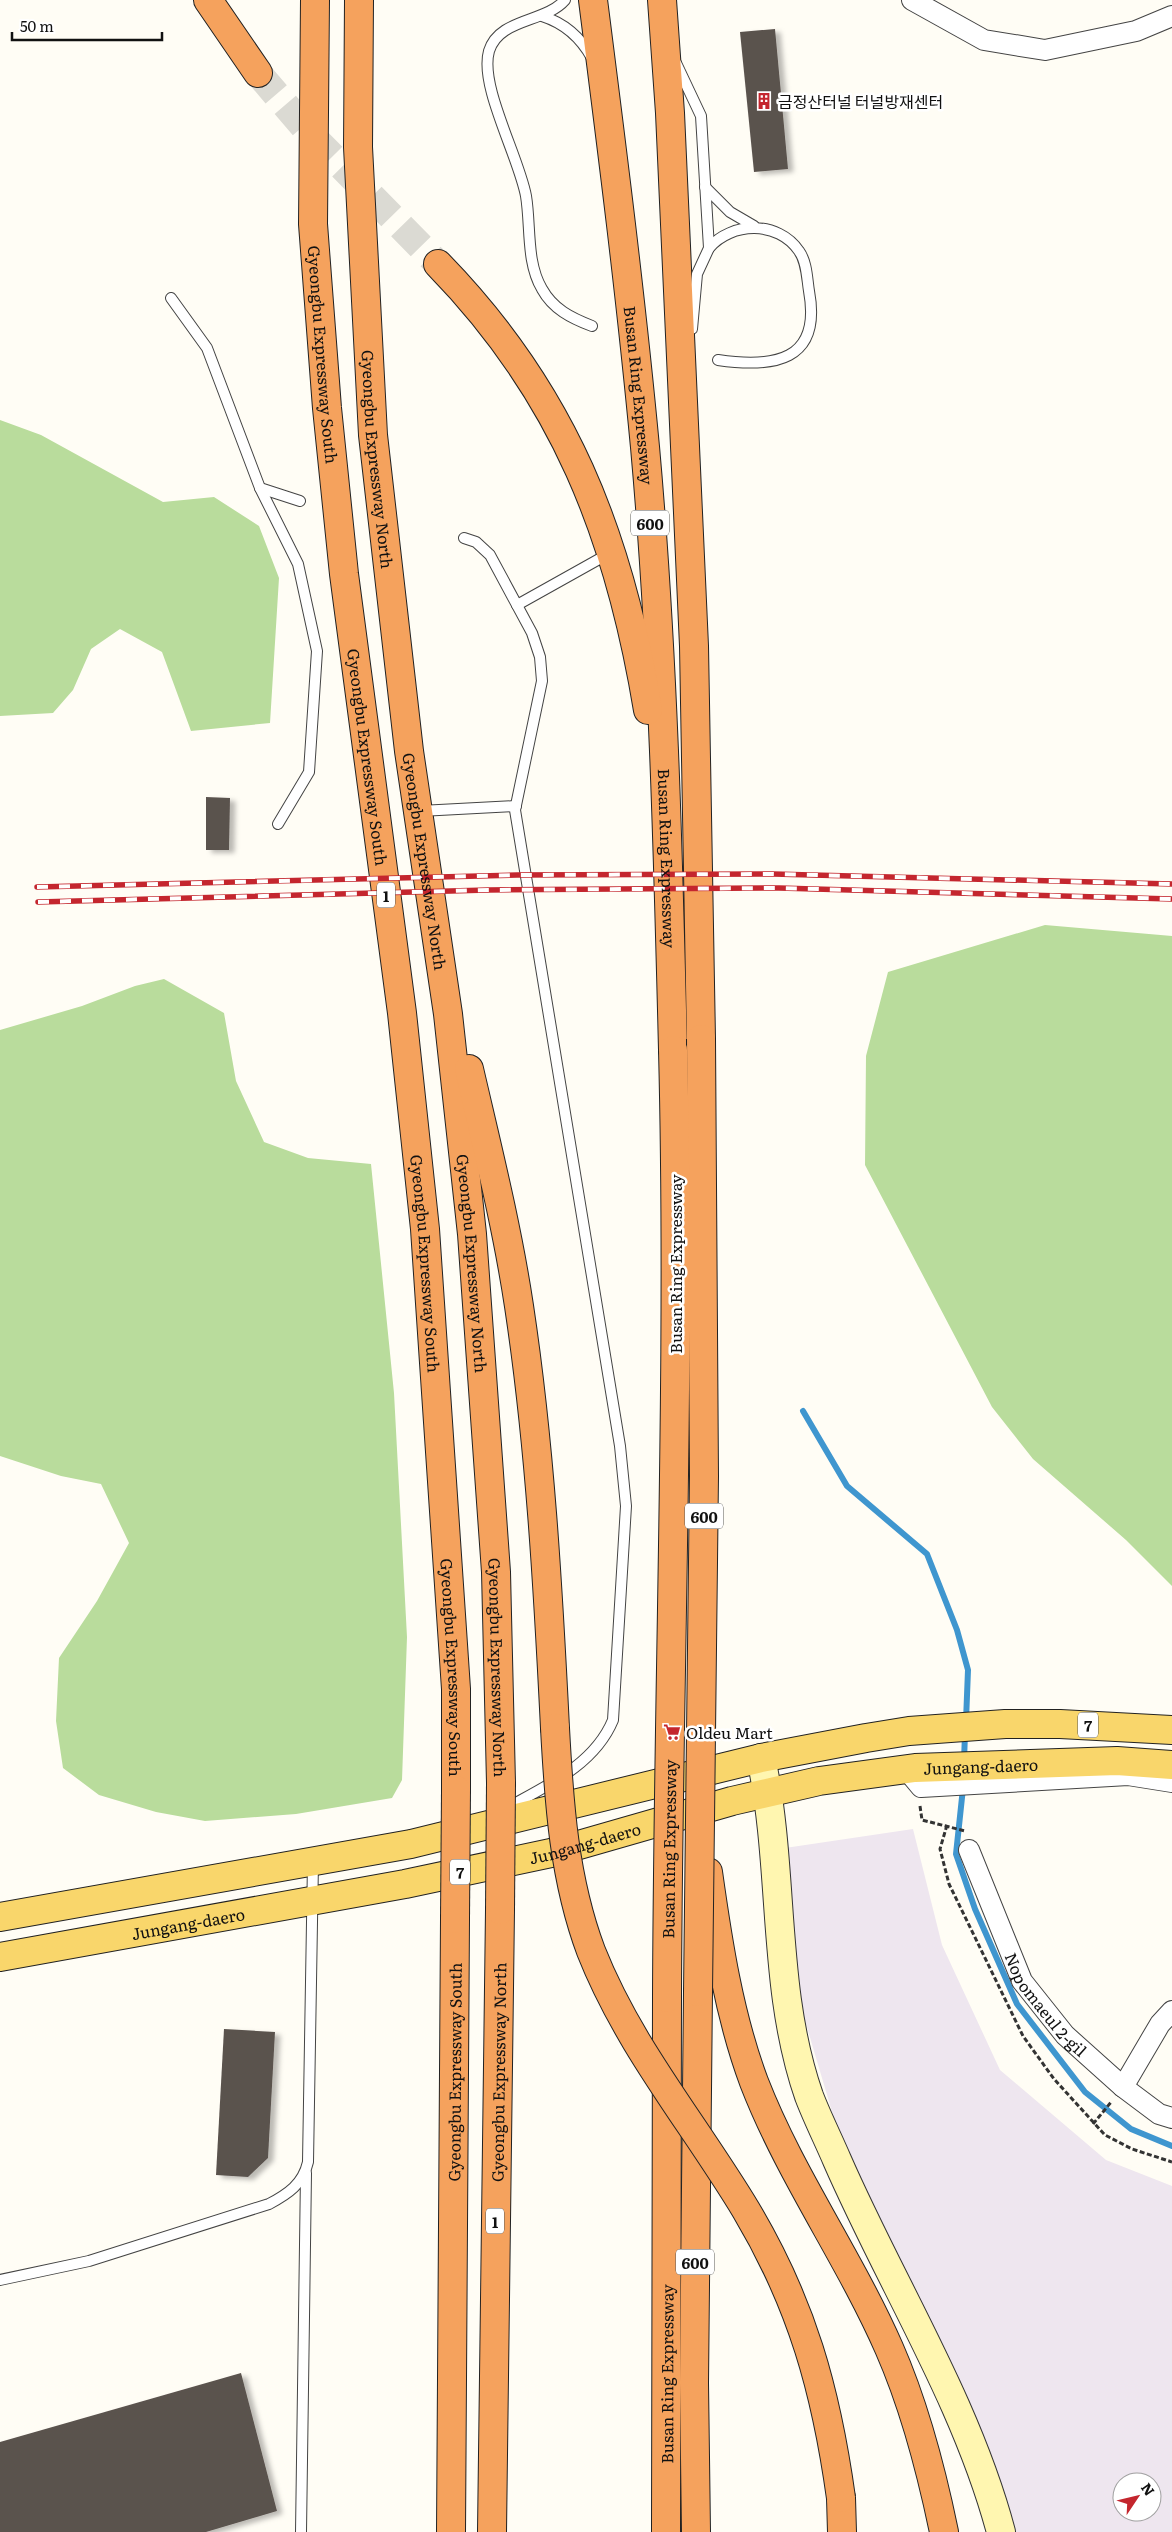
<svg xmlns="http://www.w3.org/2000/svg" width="1172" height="2532" font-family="Literata,'Noto Sans KR',serif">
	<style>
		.industrial { fill: #eee6ef; fill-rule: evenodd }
		.forest { fill: #b9dc9c }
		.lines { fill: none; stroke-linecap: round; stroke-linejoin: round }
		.stream { stroke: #3f96cf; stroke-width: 6 }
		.building { fill: #5a524d; filter: url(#shadow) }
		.highway-tunnel { stroke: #dbdad3; stroke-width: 28; stroke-dasharray: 28 14; stroke-linecap: butt }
		.lane-casing { stroke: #444; stroke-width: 12 }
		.street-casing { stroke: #444; stroke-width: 22 }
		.secondary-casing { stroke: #333; stroke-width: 30 }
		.primary-casing { stroke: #222; stroke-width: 30 }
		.highway-casing { stroke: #222; stroke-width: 30 }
		.path { stroke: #333; stroke-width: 3; stroke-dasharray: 5 2.5; stroke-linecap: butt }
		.lane { stroke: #fff; stroke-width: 10 }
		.street { stroke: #fff; stroke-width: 20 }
		.secondary { stroke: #fff6b0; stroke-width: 28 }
		.primary { stroke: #f9d66b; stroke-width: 28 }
		.highway { stroke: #f5a25d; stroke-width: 28 }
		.rail-casing { stroke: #c4262e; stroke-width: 5.5 }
		.rail { stroke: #fff; stroke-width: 4; stroke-dasharray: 11; stroke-linecap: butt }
		.highway-bridge-casing { stroke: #222; stroke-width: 30; stroke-linecap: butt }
		.highway-bridge { stroke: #f5a25d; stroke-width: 28 }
		.labels { text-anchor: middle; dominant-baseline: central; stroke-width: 5; stroke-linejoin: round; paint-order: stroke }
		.shield { fill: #fff; stroke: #585858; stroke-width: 1 }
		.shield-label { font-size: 15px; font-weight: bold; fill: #111 }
		.poi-label { font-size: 16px; fill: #111; stroke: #fff; text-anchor: start }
		.street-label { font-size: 16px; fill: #111; stroke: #fff }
	</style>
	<defs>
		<filter id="shadow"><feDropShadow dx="5.5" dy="3" stdDeviation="2.5" flood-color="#0004"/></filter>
	</defs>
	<rect width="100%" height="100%" fill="#fffdf5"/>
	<path class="industrial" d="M913 1829 942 1945 1000 2070 1106 2160 1172 2186V2532H1010L1007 2501 960 2389 843 2149 801 2007 785 1848ZM1122 2482H1152V2512H1122Z"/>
	<g class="forest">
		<path d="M0 420 41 435 163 502 214 497 259 526 279 578 270 723 191 731 162 652 120 629 91 649 73 690 53 713 0 716Z"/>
		<path d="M1045 925 1172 936V1586L1126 1540 1033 1459 992 1407 865 1165 866 1056 888 972Z"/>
		<path d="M164 979 224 1013 236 1081 264 1142 308 1158 371 1164 394 1393 407 1637 402 1780 392 1798 296 1814 205 1821 156 1812 99 1795 63 1768 56 1721 59 1658 97 1601 129 1543 101 1484 61 1476 0 1456V1030L82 1006 135 986Z"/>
	</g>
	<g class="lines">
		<g class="stream">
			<path d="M803 1411 847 1486 927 1554 957 1630 968 1670 966 1721"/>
			<path d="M964 1761 965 1733"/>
			<path d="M963 1788 956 1854 975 1909 1017 2004 1085 2092 1131 2129 1172 2146"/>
		</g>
	</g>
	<g class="building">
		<path d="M775 29 788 169 754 172 740 32Z"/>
		<path d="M206 797 230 798 229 850H206Z"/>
		<path d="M224 2029 275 2032 268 2158 248 2177 216 2175Z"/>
		<path d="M241 2373 277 2511 206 2532H0V2442Z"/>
	</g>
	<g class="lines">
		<path class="highway-tunnel" d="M258 73 311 135 438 264"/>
		<g class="lane-casing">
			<g id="lane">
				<path d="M565 0C545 23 499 18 489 51 479 86 519 157 526 196 531 226 526 262 542 289 553 309 571 318 592 326"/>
				<path d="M542 16C564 23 581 38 592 58"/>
				<path d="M676 63 701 116 709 248 697 274 692 329"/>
				<path d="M705 187 730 212 754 226"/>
				<path d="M709 248C731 222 778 220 799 251 807 262 807 279 809 291 822 362 773 368 718 360"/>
				<path d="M171 298 207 348 260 488 298 564 317 651 309 772 278 824"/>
				<path d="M260 488 300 501"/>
				<path d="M464 538 476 542 490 555 532 633 540 657 542 681 515 810 620 1446 626 1506 613 1720C594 1766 544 1787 503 1810"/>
				<path d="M517 605 610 553"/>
				<path d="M420 811 516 806"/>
				<path d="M0 2280 89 2261 269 2204C288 2194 303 2184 308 2162L313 1862"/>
				<path d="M301 2532 306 2173"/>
			</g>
		</g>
		<g class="street-casing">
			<g id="street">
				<path d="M912 0 984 40 1045 50 1136 31 1172 16"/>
				<path d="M906 1769 921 1787 1128 1775 1172 1782"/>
				<path id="s1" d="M969 1850 1022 1981 1065 2035 1123 2087 1159 2114 1172 2118"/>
				<path d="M1123 2087 1160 2024 1172 2011"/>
			</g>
		</g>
		<g class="secondary-casing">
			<path id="secondary" d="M761 1758C785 1870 771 1987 809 2096 817 2117 828 2139 837 2160 891 2284 966 2401 1001 2532"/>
		</g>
		<g class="primary-casing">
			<g id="primary">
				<path d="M0 1917 411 1844 761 1758 866 1738 909 1731 1005 1724H1060L1172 1730"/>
				<path id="s2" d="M0 1957 405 1884 551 1853 732 1801 819 1781 915 1768 1117 1761 1172 1765"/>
			</g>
		</g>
		<g class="highway-casing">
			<g id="highway">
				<path d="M208 0 258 73"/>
				<path id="s3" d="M315 0 313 224 327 408 344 574 402 1013 425 1229 456 1689V1790"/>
				<path id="s4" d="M359 0 358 147 373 435 409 751 448 1014 472 1234 496 1572 501 1783"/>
				<path id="s5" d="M593 0C612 149 631 298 645 447 663 647 668 849 673 1050"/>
				<path d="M662 0 670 113 694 646 701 1039"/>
				<path d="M438 264C564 393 619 535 648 710"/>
				<path d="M469 1069C487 1147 507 1226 519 1306 540 1445 548 1587 555 1728"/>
				<path d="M708 1872C718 1943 729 2015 754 2082 790 2175 849 2257 889 2348 915 2407 931 2469 944 2532"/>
				<path d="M841 2498 842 2532"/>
				<path id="s6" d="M451 2532 455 1919"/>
				<path id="s7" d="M492 2532 500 1910"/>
				<path id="s8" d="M666 2532 667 1998"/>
				<path d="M696 2532 694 2383 698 1992"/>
			</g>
		</g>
		<g class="path">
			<path d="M920 1806 922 1820 965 1831"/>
			<path d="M947 1825 940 1849 949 1884 1023 2036 1054 2079 1105 2135 1132 2149 1172 2162"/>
			<path d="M1093 2124 1112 2101"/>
		</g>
		<use href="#lane" class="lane"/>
		<use href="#street" class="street"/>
		<use href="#secondary" class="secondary"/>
		<use href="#primary" class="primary"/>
		<use href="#highway" class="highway"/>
		<g class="rail-casing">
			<g id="rail">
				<path d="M37 887 517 875 773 874 1172 884"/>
				<path d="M38 902 488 890 779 888 1172 899"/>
			</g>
		</g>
		<use href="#rail" class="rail"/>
		<g class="highway-bridge-casing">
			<g id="highway-bridge">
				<path d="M555 1728C559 1803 564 1879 591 1951 629 2047 693 2122 746 2210 802 2304 826 2390 841 2498"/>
				<path d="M500 1910 501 1783"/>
				<path d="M455 1919 456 1790"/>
				<path d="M698 1992 704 1476 701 1039"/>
				<path id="s9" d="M667 1998C668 1682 681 1365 673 1050"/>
			</g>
		</g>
		<use href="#highway-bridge" class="highway-bridge"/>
	</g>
	<defs>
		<g id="building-bare" transform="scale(1.35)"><path d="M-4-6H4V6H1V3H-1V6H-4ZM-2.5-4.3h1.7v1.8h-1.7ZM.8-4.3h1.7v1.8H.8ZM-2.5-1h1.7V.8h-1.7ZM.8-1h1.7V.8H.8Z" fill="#c4262e" stroke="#fff" stroke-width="2.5" paint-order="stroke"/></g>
		<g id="supermarket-bare" transform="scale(1.35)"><path d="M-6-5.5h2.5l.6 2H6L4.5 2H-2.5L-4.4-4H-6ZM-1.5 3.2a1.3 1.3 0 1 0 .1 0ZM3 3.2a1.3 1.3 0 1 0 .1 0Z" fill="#c4262e" stroke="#fff" stroke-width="2.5" paint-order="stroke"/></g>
	</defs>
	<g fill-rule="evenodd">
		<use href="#building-bare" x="764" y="101"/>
		<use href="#supermarket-bare" x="672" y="1732"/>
	</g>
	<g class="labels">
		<g class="shield">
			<rect x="631" y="510.5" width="38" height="25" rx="4"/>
			<rect x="377" y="882.5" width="18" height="25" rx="4"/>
			<rect x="685" y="1503.5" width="38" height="25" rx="4"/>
			<rect x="1078" y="1712.5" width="20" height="25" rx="4"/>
			<rect x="450" y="1859.5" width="20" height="25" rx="4"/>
			<rect x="486" y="2208.5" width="18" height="25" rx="4"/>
			<rect x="676" y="2249.5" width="38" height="25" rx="4"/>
		</g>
		<g class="shield-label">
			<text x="650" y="523">600</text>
			<text x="386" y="895">1</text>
			<text x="704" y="1516">600</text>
			<text x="1088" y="1725">7</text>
			<text x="460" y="1872">7</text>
			<text x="495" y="2221">1</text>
			<text x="695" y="2262">600</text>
		</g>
		<g class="poi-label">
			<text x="778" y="101">금정산터널 터널방재센터</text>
			<text x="686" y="1732">Oldeu Mart</text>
		</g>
		<g class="street-label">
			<text stroke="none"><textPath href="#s3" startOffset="355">Gyeongbu Expressway South</textPath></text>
			<text stroke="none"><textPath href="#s5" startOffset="398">Busan Ring Expressway</textPath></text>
			<text stroke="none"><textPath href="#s4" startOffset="460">Gyeongbu Expressway North</textPath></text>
			<text stroke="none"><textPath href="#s3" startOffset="760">Gyeongbu Expressway South</textPath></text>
			<text stroke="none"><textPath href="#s5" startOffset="862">Busan Ring Expressway</textPath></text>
			<text stroke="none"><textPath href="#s4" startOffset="865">Gyeongbu Expressway North</textPath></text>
			<text stroke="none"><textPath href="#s3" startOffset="1270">Gyeongbu Expressway South</textPath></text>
			<text stroke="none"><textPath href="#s4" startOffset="1270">Gyeongbu Expressway North</textPath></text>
			<text transform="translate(675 1264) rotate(-90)">Busan Ring Expressway</text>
			<text stroke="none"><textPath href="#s3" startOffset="1675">Gyeongbu Expressway South</textPath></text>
			<text stroke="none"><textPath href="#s4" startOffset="1675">Gyeongbu Expressway North</textPath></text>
			<text stroke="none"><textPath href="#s2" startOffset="1001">Jungang-daero</textPath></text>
			<text stroke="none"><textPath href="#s2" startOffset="596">Jungang-daero</textPath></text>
			<text stroke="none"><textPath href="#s9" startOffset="149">Busan Ring Expressway</textPath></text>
			<text stroke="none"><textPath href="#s2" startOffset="191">Jungang-daero</textPath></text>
			<text stroke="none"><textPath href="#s1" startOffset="174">Nopomaeul 2-gil</textPath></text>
			<text stroke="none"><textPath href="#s6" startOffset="460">Gyeongbu Expressway South</textPath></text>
			<text stroke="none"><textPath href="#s7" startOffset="460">Gyeongbu Expressway North</textPath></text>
			<text stroke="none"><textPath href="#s8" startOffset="158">Busan Ring Expressway</textPath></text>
		</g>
	</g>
	<g transform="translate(1137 2497) rotate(55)"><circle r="24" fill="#ffffff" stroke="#a0a0a0"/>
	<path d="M0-4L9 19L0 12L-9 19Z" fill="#c4262e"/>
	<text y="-8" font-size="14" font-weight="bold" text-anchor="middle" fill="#111111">N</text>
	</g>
	<path d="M12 32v8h150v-8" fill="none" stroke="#111111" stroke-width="2.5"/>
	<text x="20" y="32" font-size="15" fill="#111111" stroke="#ffffff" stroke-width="4" paint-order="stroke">50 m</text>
</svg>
